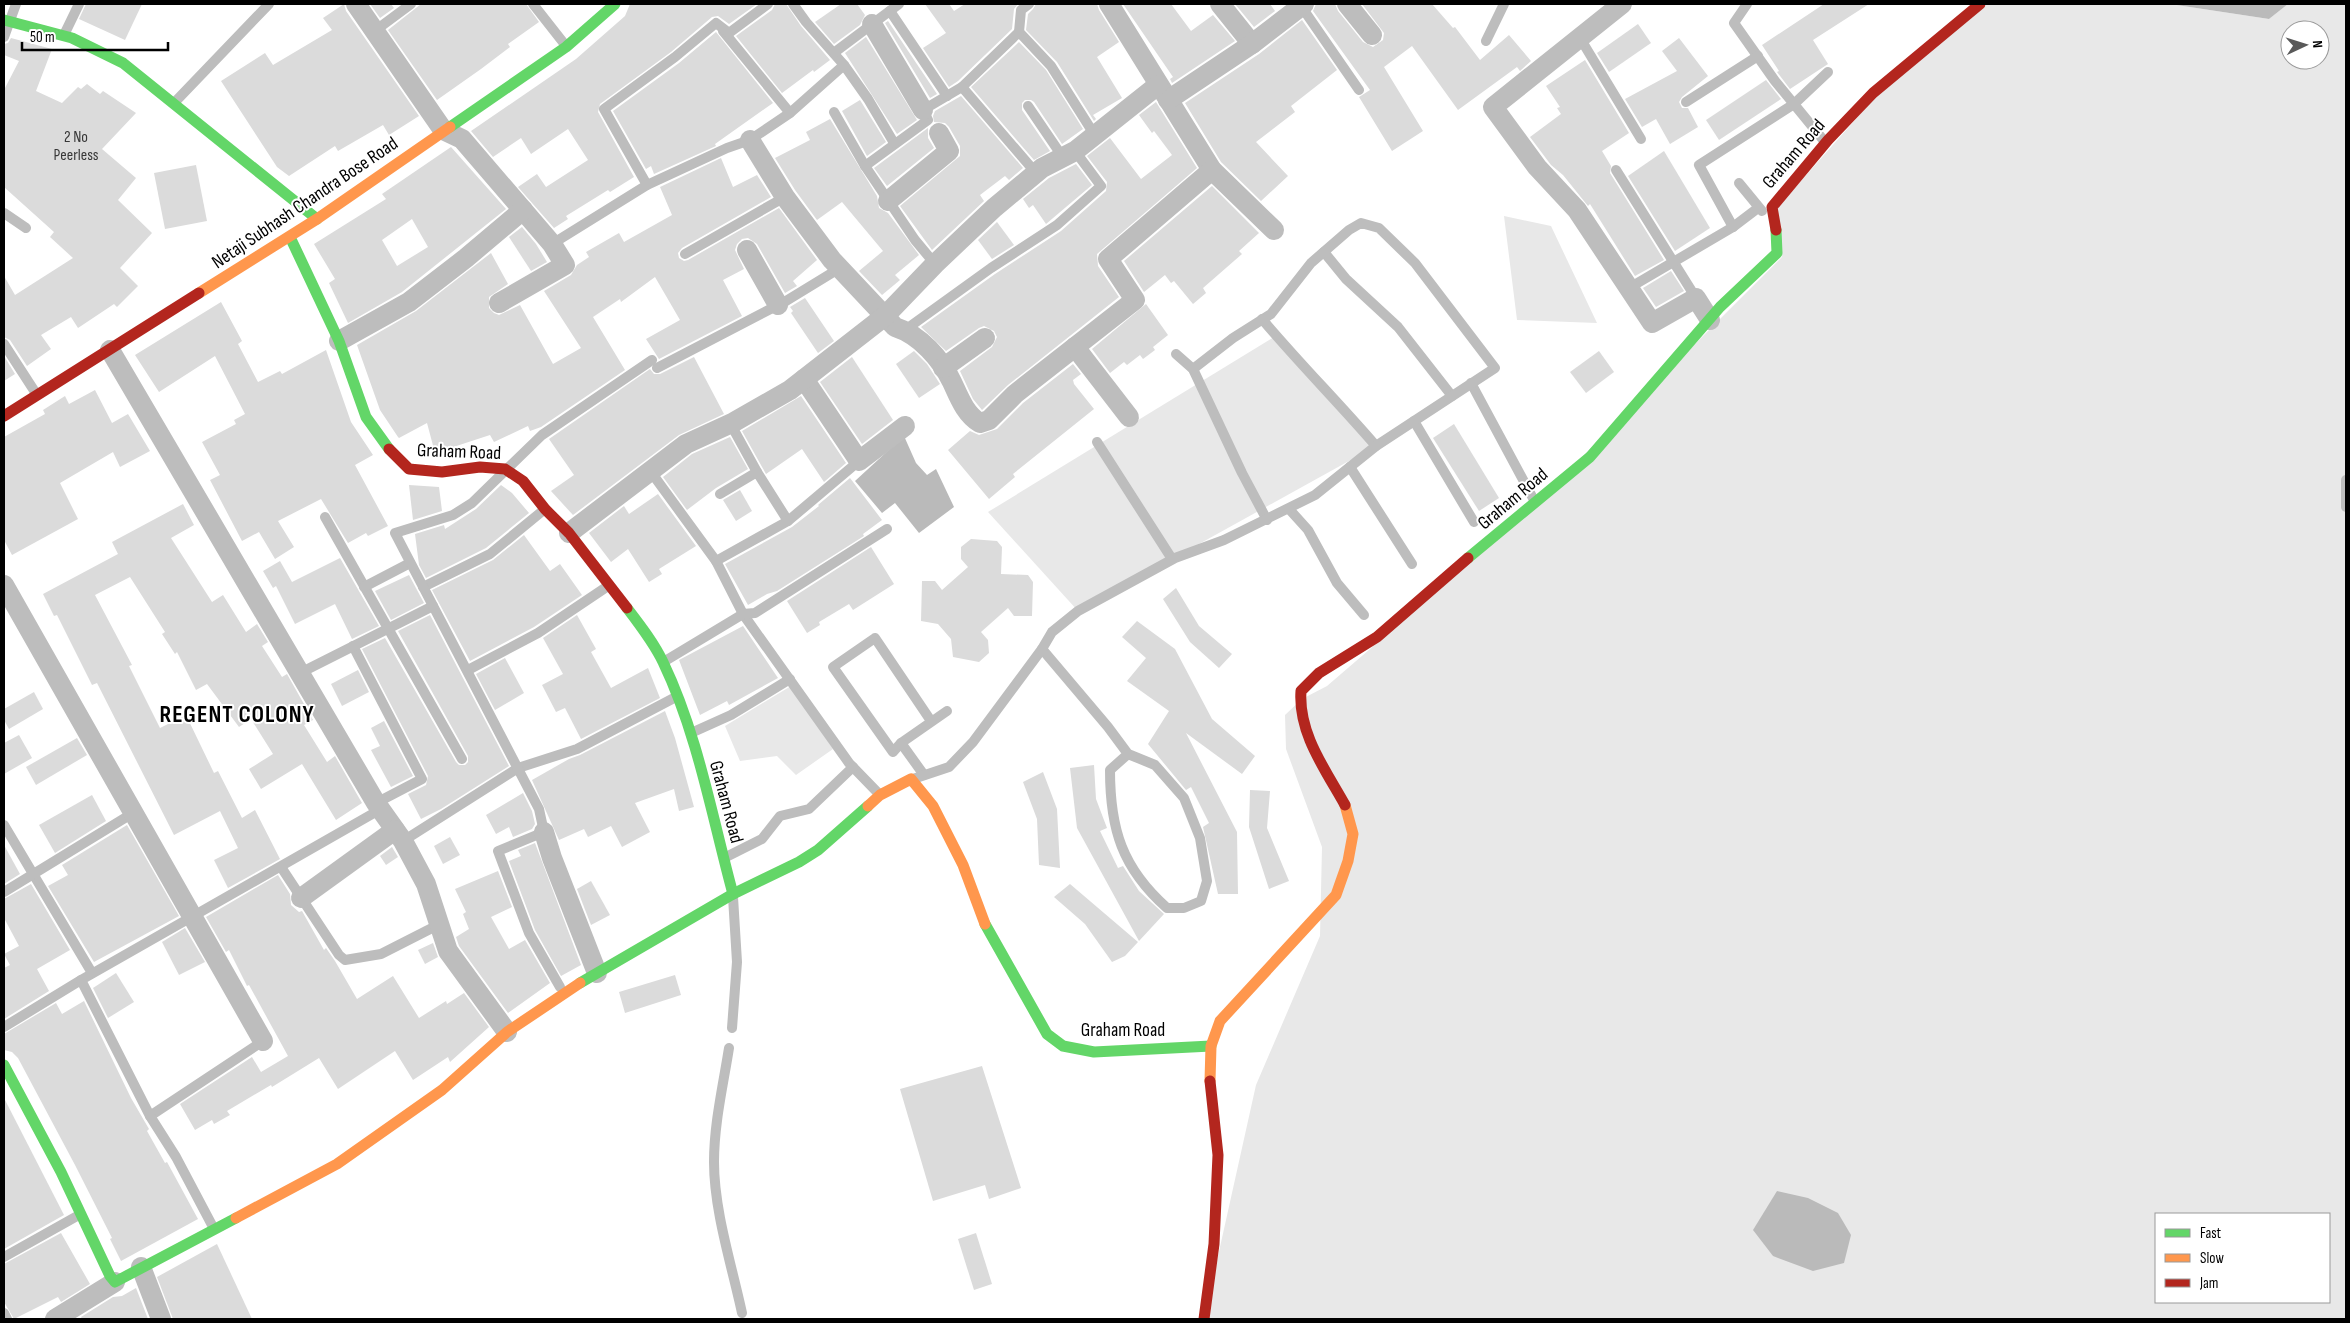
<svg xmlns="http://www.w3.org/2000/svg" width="2350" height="1323" font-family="'Sofia Sans Condensed',sans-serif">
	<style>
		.green { fill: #e8e8e8; fill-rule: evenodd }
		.water { fill: #bababa }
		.building { fill: #dbdbdb; fill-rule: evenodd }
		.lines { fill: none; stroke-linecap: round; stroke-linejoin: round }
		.lane { stroke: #bdbdbd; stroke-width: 10 }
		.street { stroke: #bdbdbd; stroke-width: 20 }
		.fast { stroke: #63d668; stroke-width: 11 }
		.slow { stroke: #ff974d; stroke-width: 11 }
		.jam { stroke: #b3261e; stroke-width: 11 }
		.labels { text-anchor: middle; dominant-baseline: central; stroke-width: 4; stroke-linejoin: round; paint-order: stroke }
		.number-label { font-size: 16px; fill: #373737 }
		.street-label { font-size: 19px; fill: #000; stroke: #fff }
		.district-label { font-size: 24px; font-weight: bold; letter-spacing: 1px; fill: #000; stroke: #fff }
	</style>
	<rect width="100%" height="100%" fill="#fff"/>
	<g class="green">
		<path d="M1987 4H2170L2269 19 2288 4H2346V1319H1204L1256 1085 1320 936 1322 847 1286 749 1285 715 1302 699 1327 686 1513 526 1782 257 1776 209 1879 93ZM2290 30H2320V60H2290ZM2156 1214H2329V1302H2156Z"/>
		<path d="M1504 216 1551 226 1597 323 1517 320Z"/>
		<path d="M1274 337 1376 446 1078 611 988 512Z"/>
		<path d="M791 686 833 749 796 775 777 756 740 761 725 726Z"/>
	</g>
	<g class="water">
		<path d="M2170 4H2288L2269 19Z"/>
		<path d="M904 436 916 463 927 475 936 469 954 507 919 533 895 503 882 513 855 481Z"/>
		<path d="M1777 1191 1808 1198 1838 1213 1851 1235 1844 1263 1813 1271 1773 1256 1753 1230Z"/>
	</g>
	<g class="building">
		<path d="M86 4H142L125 40 79 19Z"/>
		<path d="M344 4 346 11 419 116 389 135 383 125 338 151 335 146 289 176 277 167 221 81 265 53 273 65 332 30 323 18Z"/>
		<path d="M370 4H391L394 8 380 18Z"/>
		<path d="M421 4H526L539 22 508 44 510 47 481 69 437 100 388 30Z"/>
		<path d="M630 4H757L729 24 718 16 712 17 671 52 600 104 598 112 634 177 610 192 608 190 566 216 568 219 554 228 518 187 537 174 546 187 588 160 568 129 531 154 521 138 493 157 471 131 576 59 625 16Z"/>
		<path d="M775 4H786L801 26 830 60 814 72 813 70 782 93 736 36 772 10Z"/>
		<path d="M841 4H857L865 15 860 25 834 44 815 22Z"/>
		<path d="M925 4H949L954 11 965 4H1018L1014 9 1012 29 958 81 949 87 923 48 946 33Z"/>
		<path d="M1036 4H1097L1099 10 1119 42 1097 57 1122 98 1093 115 1096 119 1094 121 1057 62 1026 30 1028 14 1033 9Z"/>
		<path d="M1123 4H1171L1191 31 1213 15 1235 41 1172 83 1170 79 1173 77Z"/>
		<path d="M1235 4H1270L1275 11 1254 27Z"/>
		<path d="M1316 4H1335L1338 11 1363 42 1373 47 1383 40 1384 33 1362 4H1432L1453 28 1455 27 1480 60 1509 35 1531 61 1520 71 1517 67 1458 110 1412 46 1384 67 1423 131 1392 151 1359 97 1370 90 1313 11Z"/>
		<path d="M1824 4H1869L1813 40 1828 64 1790 89 1777 72 1779 71 1762 45Z"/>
		<path d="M1302 20 1337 70 1291 106 1295 112 1256 142 1288 176 1261 201 1221 162 1185 103 1259 54Z"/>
		<path d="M888 21 937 94 930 98 885 23Z"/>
		<path d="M1638 24 1651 43 1609 72 1597 53Z"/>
		<path d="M716 32 773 103 715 144 716 146 654 174 651 166 646 169 613 111 679 63Z"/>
		<path d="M866 37 917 120 897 134 845 53Z"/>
		<path d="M11 38 52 49 36 91 62 103 78 87 81 89 87 84 100 94 103 91 136 113 102 149 136 178 118 200 152 233 120 268 138 286 117 307 114 304 78 328 71 317 41 335 51 349 27 366 10 340 4 337V276L15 295 73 258 50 237 54 232 4 187V90L19 61 4 55V44L8 43Z"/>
		<path d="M1679 38 1708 76 1682 97 1679 102 1682 108H1688L1698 127 1670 144 1656 119 1642 127 1625 99 1677 71 1662 51Z"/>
		<path d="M1019 42 1046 70 1083 129 1062 144 1034 102 1031 100H1025L1022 103V110L1050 151 1034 160 971 87Z"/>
		<path d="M1585 60 1629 133 1602 151 1611 166 1610 173 1664 260 1635 276 1590 204 1588 206 1563 175 1551 165 1530 137 1561 114 1557 108 1560 107 1546 86Z"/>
		<path d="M1766 80 1781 99 1719 140 1706 120Z"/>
		<path d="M961 96 1023 168 1009 180 1005 176 980 195 984 201 932 250 900 206 960 156V146L949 127 945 123 934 122 933 116 935 111Z"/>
		<path d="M860 100 886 142 867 156 842 111Z"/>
		<path d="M1156 102 1197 168 1097 254 1098 266 1119 297 1008 385 982 410 973 399 960 371 992 347 997 337 994 331 984 326 979 328 946 351 921 327 995 274 1061 231 1106 191 1107 182 1087 156 1110 138 1141 179 1172 155 1154 131 1152 133 1139 115Z"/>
		<path d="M830 119 877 196 879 208 888 213 919 255 895 275 900 280 882 295 859 271 883 251 842 202 817 220 795 190 775 158 810 140 806 132Z"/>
		<path d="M928 128V138L934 148 887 186 874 168Z"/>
		<path d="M451 147 506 209 402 292 348 323 329 283 335 279 314 244 386 199 382 194ZM412 219 428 247 397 266 382 240Z"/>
		<path d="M1664 151 1710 228 1675 251 1628 176Z"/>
		<path d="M721 158 733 187 757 175 771 197 682 248 678 253 679 258 684 261 688 260 779 208 817 260 793 281 797 286 785 293 757 244 748 238 742 239 737 244 735 250 744 269 723 280 742 316 659 359 646 339 680 320 655 277 621 302 620 299 593 317 625 370 541 427 530 431 528 426 494 442 490 435 435 453 427 423 399 438 398 437 380 410 357 345 416 311 491 253 508 284 489 297V308L494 313 499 315 520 305 553 364 581 348 544 291 571 275 577 265 589 257 586 252 619 233 624 242 672 215 660 187Z"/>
		<path d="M1076 164 1092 185 1046 224 1033 205 1029 208 1023 199 1049 178Z"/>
		<path d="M196 165 207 221 165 229 154 173Z"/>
		<path d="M1212 186 1259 233 1239 251 1242 254 1203 288 1206 293 1193 304 1174 281 1171 283 1165 275 1144 292 1124 261Z"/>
		<path d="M997 222 1014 245 992 259 978 240Z"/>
		<path d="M522 227 536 244 547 262 531 271 509 237Z"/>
		<path d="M1671 271 1684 291 1656 307 1643 288Z"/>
		<path d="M805 298 834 341 818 353 791 313 793 311 790 307Z"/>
		<path d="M221 302 242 341 238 344 258 382 280 371 282 374 326 350 351 422 373 455 355 465 388 526 368 536 366 533 348 543 321 499 278 521 294 547 275 559 259 532 242 541 210 480 220 475 202 442 236 424 234 420 245 414 215 356 159 392 135 355Z"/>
		<path d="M1146 304 1168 335 1153 347 1155 350 1143 359 1140 355 1127 365 1124 362 1110 373 1092 349Z"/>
		<path d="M914 351 927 364 940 384 919 398 896 364Z"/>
		<path d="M1599 351 1614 372 1586 393 1570 372Z"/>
		<path d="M4 356 15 374 4 381Z"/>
		<path d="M694 357 724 414 679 435 573 515 551 491 574 475 549 439 650 369 654 374H660Z"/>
		<path d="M852 357 893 420 862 444 820 382Z"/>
		<path d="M1073 364 1081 374 1073 380 1074 384 1094 409 1013 474 1015 477 989 499 948 450 970 431 979 435 997 429 1023 403Z"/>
		<path d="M95 390 112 423 128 414 150 451 120 467 113 452 60 483 78 519 12 555 4 540V437L45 414 43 410 65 396 69 404Z"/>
		<path d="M801 396 846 463 824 482 802 449 766 474 742 431Z"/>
		<path d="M1454 424 1499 498 1479 511 1433 438Z"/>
		<path d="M730 437 748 469 716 488 687 510 663 477 692 454Z"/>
		<path d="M850 478 882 520 863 534 864 536 777 591 767 594 748 605 725 564 792 527 819 506 818 505Z"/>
		<path d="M409 485 439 487 442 511 413 520Z"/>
		<path d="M501 485 512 493 529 513 486 548 426 578 419 565 415 534 444 525 445 529 476 509Z"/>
		<path d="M740 490 752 511 736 521 723 500Z"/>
		<path d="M658 494 696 546 659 569 662 574 649 582 628 549 611 562 589 533 624 506 629 514Z"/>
		<path d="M183 504 194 525 171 538 212 602 223 595 246 632 257 624 268 642 262 646 282 677 287 674 313 720 304 725 327 762 335 756 362 803 336 820 302 764 261 789 249 769 273 754 251 719 239 727 207 684 196 690 177 652 175 654 162 634 165 632 130 577 95 595 132 665 129 666 160 728 186 715 214 773 218 771 242 818 255 810 280 859 228 888 214 860 238 848 220 811 174 835 97 683 92 685 57 615 54 616 43 594 118 554 112 542Z"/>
		<path d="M524 535 550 571 560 564 582 595 534 627 470 661 432 590 493 560Z"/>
		<path d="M971 539 997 541 1002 547 1001 574 1028 575 1033 582 1032 616H1014L1008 608 981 632 988 640 989 653 979 662 953 657 951 639 938 624 921 621 922 581H935L942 590 968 567 961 559V547Z"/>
		<path d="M871 547 894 584 853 610 849 604 819 622 820 625 807 633 787 601Z"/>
		<path d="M340 558 379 626 352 639 335 604 295 624 276 586 273 588 263 571 280 561 292 582Z"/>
		<path d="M409 575 424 603 391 620 375 591Z"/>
		<path d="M1176 588 1199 626 1232 654 1219 668 1190 642 1163 599Z"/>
		<path d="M430 615 509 766 441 809 421 819 408 794 426 785 428 776 362 649 385 638 456 762 459 765H465L468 762V756L398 631Z"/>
		<path d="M577 615 596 649 591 652 611 688 648 668 660 698 581 739 565 708 556 712 542 685 563 674 543 638Z"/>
		<path d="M1137 621 1175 649 1212 719 1255 756 1242 774 1186 733 1237 832 1238 894H1218L1203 827 1209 823 1191 787 1186 790 1148 744 1169 711 1127 681 1146 658 1122 637Z"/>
		<path d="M743 626 778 678 729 705 727 701 700 715 679 660Z"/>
		<path d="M505 658 524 693 495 710 476 674Z"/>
		<path d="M358 670 369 692 342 706 331 684Z"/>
		<path d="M34 692 43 709 9 729 4 720V709Z"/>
		<path d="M665 711 675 738 694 807 679 811 674 789 635 803 650 832 622 847 611 826 588 837 584 829 559 840 532 780 569 759 580 755Z"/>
		<path d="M384 721 413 776 391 787 371 750 380 746 371 728Z"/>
		<path d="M19 735 32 758 4 774V743Z"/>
		<path d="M77 738 87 755 36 785 26 767Z"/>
		<path d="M1094 765 1096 799 1107 828 1100 831 1118 868 1123 866 1139 891 1164 914 1139 941 1077 828 1070 768Z"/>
		<path d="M1043 772 1057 809 1060 868 1039 865 1037 819 1023 782Z"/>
		<path d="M1250 790 1270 791 1267 828 1289 881 1269 889 1249 827Z"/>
		<path d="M523 793 532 811 535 824 532 829 513 837 509 827 496 834 486 815Z"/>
		<path d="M92 795 106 821 55 853 39 825Z"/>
		<path d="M127 825 179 916 94 962 48 886 68 875 62 865Z"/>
		<path d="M450 837 460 855 443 864 434 846Z"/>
		<path d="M535 843 581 965 561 976 535 930 509 861 521 856 518 850Z"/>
		<path d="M4 845 20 874 4 884Z"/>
		<path d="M392 847 398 857 386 865 380 856Z"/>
		<path d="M498 871 512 907 491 917 509 949 525 940 550 983 508 1013 459 946 456 937 469 929 463 914 466 912 455 889Z"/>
		<path d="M278 875 290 894 291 905 299 912 302 911 324 950 326 948 335 961 357 999 393 976 419 1018 446 1001 447 1004 464 993 489 1027 450 1062 448 1057 413 1080 395 1051 338 1089 319 1058 272 1087 271 1085 227 1111 230 1115 214 1124 212 1120 195 1130 180 1104 252 1057 261 1072 288 1056 249 985 247 986 229 950 226 952 206 917Z"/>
		<path d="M591 881 610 915 591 925 577 889Z"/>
		<path d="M31 884 70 950 37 969 49 991 4 1019V968L10 965 4 954 19 946 4 918V899Z"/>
		<path d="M1070 884 1138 942 1125 956 1112 962 1085 924 1054 897Z"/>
		<path d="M185 928 205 962 179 975 162 942Z"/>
		<path d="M433 943 438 957 425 964 418 950Z"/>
		<path d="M116 973 134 1002 108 1018 93 988Z"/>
		<path d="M675 975 681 995 625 1013 619 992Z"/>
		<path d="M84 1001 131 1098 149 1129 147 1131 165 1163 167 1162 198 1219 121 1261 110 1239 112 1238 75 1165 18 1058 12 1052 4 1050V1034L56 1003 62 1014Z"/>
		<path d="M982 1066 1021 1188 989 1199 985 1185 933 1201 900 1089Z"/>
		<path d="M4 1098 64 1215 4 1249Z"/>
		<path d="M61 1233 90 1284 61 1302 58 1297 14 1319 4 1302V1264Z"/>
		<path d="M976 1233 992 1284 974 1290 958 1239Z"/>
		<path d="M217 1244 252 1319H173L157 1277Z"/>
		<path d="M136 1288 148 1319H82L81 1317 113 1297 122 1296Z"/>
	</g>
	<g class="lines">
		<g class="lane">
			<path d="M533 4 566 46"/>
			<path d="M793 4 806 22 844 65"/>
			<path d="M1029 4 1021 10 1019 32 1051 66 1094 134"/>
			<path d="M1747 4 1734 23 1775 81 1825 142"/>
			<path d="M1301 6 1359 90"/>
			<path d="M890 11 947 96"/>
			<path d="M376 30 411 4"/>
			<path d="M723 31 790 113"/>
			<path d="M64 35 79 4"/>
			<path d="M4 37 16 4"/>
			<path d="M1580 38 1641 139"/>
			<path d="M1486 41 1504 4"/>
			<path d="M835 52 899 4"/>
			<path d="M962 87 1036 173"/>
			<path d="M1686 102 1758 56"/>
			<path d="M174 103 269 4"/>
			<path d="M1028 106 1062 156"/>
			<path d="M834 112 865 166 928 120 923 110 962 87 1019 32"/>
			<path d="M865 166 915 240 935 264"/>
			<path d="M1616 170 1696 298"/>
			<path d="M1739 183 1762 211"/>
			<path d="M647 185 604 109 675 57 716 23 729 33 768 4"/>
			<path d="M4 213 26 228"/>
			<path d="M1733 227 1699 165 1794 104 1828 72"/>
			<path d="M552 244 647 185 727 148 750 140 790 113 844 65 868 99 894 143"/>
			<path d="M1324 252 1346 279 1398 327 1452 396"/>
			<path d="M685 254 785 197"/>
			<path d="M1629 288 1733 227 1758 208"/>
			<path d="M1262 319C1299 363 1339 403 1376 446"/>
			<path d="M905 330 991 268 1057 225 1101 186 1075 151"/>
			<path d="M4 344 37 395"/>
			<path d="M1176 354 1193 369 1242 473 1267 520"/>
			<path d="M657 368 786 301 840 268"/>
			<path d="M1471 383 1535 502"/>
			<path d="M1414 421 1474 522"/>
			<path d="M730 423 757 472"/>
			<path d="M1097 442 1172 559"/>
			<path d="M1350 467 1412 564"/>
			<path d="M651 472 716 561 743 614 849 763 880 795"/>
			<path d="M2346 480V507"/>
			<path d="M720 494 757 472 788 521"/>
			<path d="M1289 509 1308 530 1337 583 1364 615"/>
			<path d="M325 517 462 759"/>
			<path d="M716 561 788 521 859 461"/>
			<path d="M364 587 410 563"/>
			<path d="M423 587 490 554 545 509"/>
			<path d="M353 646 422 779 376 803"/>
			<path d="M1042 649 1108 727 1128 754 1155 765 1184 798 1200 838 1207 881 1201 901 1184 908H1167C1122 868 1110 829 1110 770L1128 754"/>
			<path d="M665 661 743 614 755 613 887 529"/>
			<path d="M468 670 538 633 608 586"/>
			<path d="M300 673 433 606"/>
			<path d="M931 721 875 638 833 667 893 752 901 743 947 711"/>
			<path d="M691 733 731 715 790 679"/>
			<path d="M901 743 924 775"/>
			<path d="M913 779 949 767 973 742 1042 649 1052 632 1078 611 1175 558 1224 540 1315 495 1376 446 1495 368 1415 263 1379 228 1361 223 1349 230 1311 263 1271 314 1233 338 1193 369"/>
			<path d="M4 825 92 973"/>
			<path d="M403 841 518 768 577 749 674 698"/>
			<path d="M724 858 762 839 780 816 809 809 853 767"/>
			<path d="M281 867 339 955 345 960 381 954 438 925"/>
			<path d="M4 892 133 813"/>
			<path d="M560 987 529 933 498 851 544 832 539 809 395 533 453 515 472 503 542 435 652 360"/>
			<path d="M4 1027 81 980"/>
			<path d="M732 1028 737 962 733 897"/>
			<path d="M729 1048C723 1086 714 1124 714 1162 714 1211 732 1266 742 1313"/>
			<path d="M150 1116 263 1041"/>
			<path d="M213 1227 176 1157 150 1116 81 980 381 809"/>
			<path d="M4 1257 79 1215"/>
			<path d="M4 1313 7 1319"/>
		</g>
		<g class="street">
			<path d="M356 4 443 130 462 139 552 244 565 265 499 303"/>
			<path d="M1109 4 1212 170 1274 230"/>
			<path d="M1220 4 1252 44"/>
			<path d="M1347 4 1372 35"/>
			<path d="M1622 4 1493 107 1537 167 1577 210 1652 323 1696 298 1710 320"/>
			<path d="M872 24 923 110"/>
			<path d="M1168 100 1252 44 1304 4"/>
			<path d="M750 140 785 197 832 260 895 327C920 335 941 359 952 382 959 397 965 414 980 423L989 420 1015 394 1135 300 1108 259 1212 170"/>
			<path d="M888 201 949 151 939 133"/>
			<path d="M747 250 778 305"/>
			<path d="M339 341 409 302 466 258 523 210"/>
			<path d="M1075 347 1129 417"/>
			<path d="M110 350 376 803 403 841 426 884 448 951 507 1032"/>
			<path d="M943 368 985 338"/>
			<path d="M804 379 859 461 905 426"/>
			<path d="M569 533 686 444 734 422 790 390 885 316 935 264 994 208 1042 168 1075 151 1158 85"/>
			<path d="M4 585 263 1041"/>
			<path d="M544 832 552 858 597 973"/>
			<path d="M301 898 395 830"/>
			<path d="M141 1267 161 1319"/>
			<path d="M55 1319 115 1282"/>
		</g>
		<g class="fast">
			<path d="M4 20 72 38 123 63 317 219"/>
			<path d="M450 127 566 47 615 4"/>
			<path d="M290 237 339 341 366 417 389 449"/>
			<path d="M1468 558 1590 457 1720 307 1777 253 1776 230"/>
			<path d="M627 608C640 625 654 643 663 662 698 735 712 817 733 894"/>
			<path d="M985 924 1047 1034 1063 1046 1094 1052 1211 1046"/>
			<path d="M580 983 733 894 799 862 818 850 868 806"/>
			<path d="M4 1065 61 1172 110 1276 115 1282 236 1218"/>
		</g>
		<g class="slow">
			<path d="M199 293 317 219 450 127"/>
			<path d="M868 806 880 795 911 779 933 806 963 865 985 924"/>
			<path d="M1210 1081 1211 1046 1220 1021 1336 895 1348 861 1353 834 1345 805"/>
			<path d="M236 1218 337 1164 442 1090 507 1032 580 983"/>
		</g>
		<g class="jam">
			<path d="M1776 230 1772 207 1828 140 1873 93 1980 4"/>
			<path d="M4 416 199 293"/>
			<path d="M389 449 409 469 442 472 480 467 505 469 523 481 545 509 569 533 627 608"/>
			<path d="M1345 805C1325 769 1298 733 1301 691L1319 673 1377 637 1468 558"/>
			<path d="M1204 1319 1214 1244 1218 1155 1210 1081"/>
		</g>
	</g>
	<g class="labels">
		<g class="number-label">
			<text x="76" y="137">2 No<tspan x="76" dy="18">Peerless</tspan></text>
		</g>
		<g class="street-label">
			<text transform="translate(1794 154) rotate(-49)">Graham Road</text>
			<text transform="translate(305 203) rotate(-34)">Netaji Subhash Chandra Bose Road</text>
			<text transform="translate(459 452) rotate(2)">Graham Road</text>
			<text transform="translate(1513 499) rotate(-40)">Graham Road</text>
			<text transform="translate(726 802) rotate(75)">Graham Road</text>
			<text x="1123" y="1030">Graham Road</text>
		</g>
		<g class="district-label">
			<text x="237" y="714">REGENT COLONY</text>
		</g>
	</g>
	<rect width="2350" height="1323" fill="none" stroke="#000000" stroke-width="10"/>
	<rect x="2155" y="1213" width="175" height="90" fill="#ffffff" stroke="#999999"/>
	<rect x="2165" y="1229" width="25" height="8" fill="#63d668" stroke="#999999"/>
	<text x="2200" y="1238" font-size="15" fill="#000000">Fast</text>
	<rect x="2165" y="1254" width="25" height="8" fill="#ff974d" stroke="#999999"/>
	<text x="2200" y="1263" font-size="15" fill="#000000">Slow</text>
	<rect x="2165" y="1279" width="25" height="8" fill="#b3261e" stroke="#999999"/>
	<text x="2200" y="1288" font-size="15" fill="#000000">Jam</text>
	<g transform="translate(2305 45) rotate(86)"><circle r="24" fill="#ffffff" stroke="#999999"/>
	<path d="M0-4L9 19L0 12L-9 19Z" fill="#595959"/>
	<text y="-8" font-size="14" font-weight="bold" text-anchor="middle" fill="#000000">N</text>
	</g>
	<path d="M22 42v8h146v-8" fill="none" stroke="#000000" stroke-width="2.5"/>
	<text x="30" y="42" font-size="15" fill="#000000" stroke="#ffffff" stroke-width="4" paint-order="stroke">50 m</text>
</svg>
